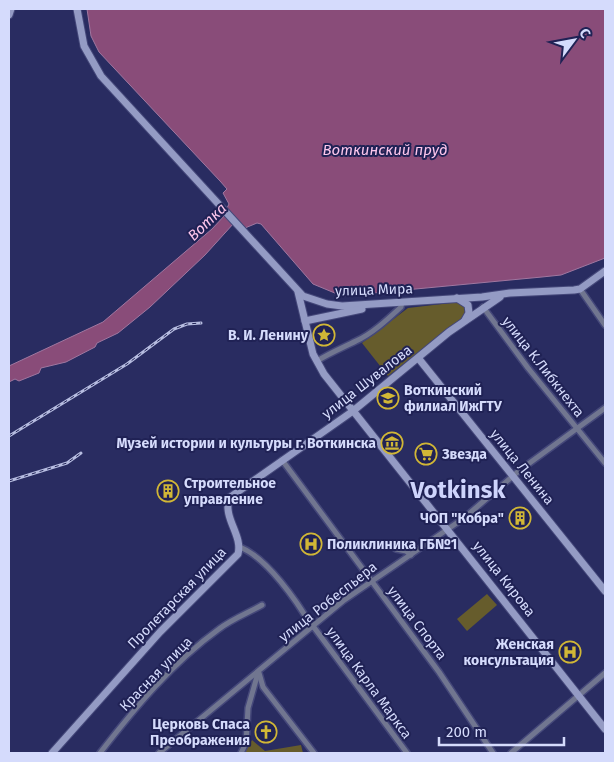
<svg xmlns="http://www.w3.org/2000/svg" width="614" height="762" font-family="'Fira Sans',sans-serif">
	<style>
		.green { fill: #665c2c }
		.water { fill: #894c79; stroke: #a077a0 }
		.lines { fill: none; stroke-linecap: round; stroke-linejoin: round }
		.minor-casing { stroke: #45487a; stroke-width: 8 }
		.secondary-casing { stroke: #45487a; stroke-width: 9 }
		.minor { stroke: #717690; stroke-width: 5 }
		.secondary { stroke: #949bc4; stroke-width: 7 }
		.rail-casing { stroke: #b6bce0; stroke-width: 3 }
		.rail { stroke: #202255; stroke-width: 1; stroke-dasharray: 4; stroke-linecap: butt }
		.labels { text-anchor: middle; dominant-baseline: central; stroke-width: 4; stroke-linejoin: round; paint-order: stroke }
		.street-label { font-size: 14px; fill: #d5dbfc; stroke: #202255 }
		.poi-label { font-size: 14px; font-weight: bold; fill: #d5dbfc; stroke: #202255; text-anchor: end }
		.water-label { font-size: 15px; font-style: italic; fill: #fdc6ec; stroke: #202255 }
		.town-label { font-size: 24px; font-weight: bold; fill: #ced4fc; stroke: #202255 }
	</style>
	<rect width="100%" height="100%" fill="#292c61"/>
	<g class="green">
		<path d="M459 302 468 308 465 316 388 376 362 343 408 308Z"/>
		<path d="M487 594 497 605 467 631 457 619Z"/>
		<path d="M252 740 265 751 301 745 303 753H244Z"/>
	</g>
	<g class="water">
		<path d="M87 9H605V258L561 275 542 277 342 296 313 284 261 224 257 223 245 228 227 208 229 204 223 193 227 189 220 181 99 52 91 36Z"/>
		<path d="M226 214 234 223 205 255 150 307 118 333 97 343 95 347 66 362 41 368 39 373 19 381 15 379 9 382V366L103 322 212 229Z"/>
	</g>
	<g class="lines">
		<g class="minor-casing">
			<g id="minor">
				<path d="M580 289 605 325"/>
				<path d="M483 307 528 368 605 463"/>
				<path d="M317 361C330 353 342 348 356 341 372 334 388 319 401 307L402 302"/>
				<path d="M282 460 439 672 493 753"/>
				<path d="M240 547C267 558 297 601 312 627"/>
				<path d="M396 549 406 551 411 555"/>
				<path d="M313 626 407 753"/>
				<path d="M259 673 263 687 314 753"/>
				<path d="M100 753C134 709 173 662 219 629 232 619 248 613 262 605"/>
				<path d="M159 753 343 601 464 518 520 470 605 408"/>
				<path d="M241 753 246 743 248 708 258 673"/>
				<path d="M511 753 605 673"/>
			</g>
		</g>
		<g class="secondary-casing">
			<g id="secondary">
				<path d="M77 9 84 46 101 76 303 296 327 304 342 306 482 297 510 293 574 290 580 289 605 271"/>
				<path d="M9 15 11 9"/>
				<path d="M298 292 313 354 324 374 605 729"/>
				<path d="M457 298 468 305 469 313 465 320"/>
				<path d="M305 321 362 309"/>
				<path d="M419 359 605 591"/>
				<path d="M52 753 160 632 238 554C243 535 223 519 229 498L353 411 449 332 500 297"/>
			</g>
		</g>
		<use href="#minor" class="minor"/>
		<use href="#secondary" class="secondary"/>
		<g class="rail-casing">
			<g id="rail">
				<path d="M9 436 127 364 174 329 187 324 201 323"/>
				<path d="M9 481 67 463 81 453"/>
			</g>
		</g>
		<use href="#rail" class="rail"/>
	</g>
	<defs>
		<g id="sight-ring" transform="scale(1.125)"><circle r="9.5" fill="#202255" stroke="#d1b736" stroke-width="1.5"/><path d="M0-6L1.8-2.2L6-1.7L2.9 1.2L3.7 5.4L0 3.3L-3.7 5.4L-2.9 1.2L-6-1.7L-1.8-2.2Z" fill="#d1b736"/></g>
		<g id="university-ring" transform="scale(1.125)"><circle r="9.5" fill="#202255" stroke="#d1b736" stroke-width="1.5"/><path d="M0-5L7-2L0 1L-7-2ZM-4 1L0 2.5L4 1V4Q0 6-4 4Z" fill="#d1b736"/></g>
		<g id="museum-ring" transform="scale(1.125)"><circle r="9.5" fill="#202255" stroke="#d1b736" stroke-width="1.5"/><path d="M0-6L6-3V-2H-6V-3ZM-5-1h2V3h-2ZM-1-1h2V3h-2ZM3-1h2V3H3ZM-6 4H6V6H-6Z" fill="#d1b736"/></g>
		<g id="supermarket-ring" transform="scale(1.125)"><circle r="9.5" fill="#202255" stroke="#d1b736" stroke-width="1.5"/><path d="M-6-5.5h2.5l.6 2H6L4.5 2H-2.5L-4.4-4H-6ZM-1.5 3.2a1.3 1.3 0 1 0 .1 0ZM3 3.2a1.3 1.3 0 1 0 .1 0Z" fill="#d1b736"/></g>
		<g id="building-ring" transform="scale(1.125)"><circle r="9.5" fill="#202255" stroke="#d1b736" stroke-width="1.5"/><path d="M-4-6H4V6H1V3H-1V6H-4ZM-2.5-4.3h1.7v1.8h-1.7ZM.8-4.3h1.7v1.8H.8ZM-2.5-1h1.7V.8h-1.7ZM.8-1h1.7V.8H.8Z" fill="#d1b736"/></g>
		<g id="hospital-ring" transform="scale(1.125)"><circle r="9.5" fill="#202255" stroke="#d1b736" stroke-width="1.5"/><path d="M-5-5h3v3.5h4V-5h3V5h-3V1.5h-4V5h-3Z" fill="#d1b736"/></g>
		<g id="church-ring" transform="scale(1.125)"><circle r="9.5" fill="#202255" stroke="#d1b736" stroke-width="1.5"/><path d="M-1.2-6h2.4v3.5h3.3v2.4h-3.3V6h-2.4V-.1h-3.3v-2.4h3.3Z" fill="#d1b736"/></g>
	</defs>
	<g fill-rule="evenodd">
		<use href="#sight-ring" x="324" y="335"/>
		<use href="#university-ring" x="388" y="398"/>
		<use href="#museum-ring" x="392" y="443"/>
		<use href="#supermarket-ring" x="426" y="454"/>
		<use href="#building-ring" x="168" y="491"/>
		<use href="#building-ring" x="520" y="518"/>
		<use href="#hospital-ring" x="311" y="544"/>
		<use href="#hospital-ring" x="570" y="652"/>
		<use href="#church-ring" x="266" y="732"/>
	</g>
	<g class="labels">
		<g class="street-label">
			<text transform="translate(374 290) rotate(-2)">улица Мира</text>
			<text transform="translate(543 367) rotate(52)">улица К.Либкнехта</text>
			<text transform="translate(367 382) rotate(-38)">улица Шувалова</text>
			<text transform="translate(522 467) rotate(51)">улица Ленина</text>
			<text transform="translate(504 579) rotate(52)">улица Кирова</text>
			<text transform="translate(177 598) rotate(-46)">Пролетарская улица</text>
			<text transform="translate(328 602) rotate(-38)">улица Робеспьера</text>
			<text transform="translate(417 623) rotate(53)">улица Спорта</text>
			<text transform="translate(156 674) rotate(-46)">Красная улица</text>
			<text transform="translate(369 683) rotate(54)">улица Карла Маркса</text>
		</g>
		<g class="poi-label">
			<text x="308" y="335">В. И. Ленину</text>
			<text x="404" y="390" text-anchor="start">Воткинский<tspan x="404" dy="16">филиал ИжГТУ</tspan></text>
			<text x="376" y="443">Музей истории и культуры г. Воткинска</text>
			<text x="442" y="454" text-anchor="start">Звезда</text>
			<text x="184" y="483" text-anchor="start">Строительное<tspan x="184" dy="16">управление</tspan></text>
			<text x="504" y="518">ЧОП "Кобра"</text>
			<text x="327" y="544" text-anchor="start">Поликлиника ГБ№1</text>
			<text x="554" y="644">Женская<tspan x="554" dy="16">консультация</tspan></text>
			<text x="250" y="724">Церковь Спаса<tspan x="250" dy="16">Преображения</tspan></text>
		</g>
		<g class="water-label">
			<text x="385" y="150">Воткинский пруд</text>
			<text transform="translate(207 222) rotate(-44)">Вотка</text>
		</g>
		<g class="town-label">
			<text x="458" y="490">Votkinsk</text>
		</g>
	</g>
	<rect width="614" height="762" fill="none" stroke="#d5dbfc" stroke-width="20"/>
	<g transform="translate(574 40) rotate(58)" stroke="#202255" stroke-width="4" paint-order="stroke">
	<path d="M0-4L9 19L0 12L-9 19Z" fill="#d5dbfc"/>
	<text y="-8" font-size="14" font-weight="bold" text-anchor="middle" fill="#d5dbfc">С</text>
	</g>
	<path d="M439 737v8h125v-8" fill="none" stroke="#d5dbfc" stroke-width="2.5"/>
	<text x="446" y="737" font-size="15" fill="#d5dbfc" stroke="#202255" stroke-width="4" paint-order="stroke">200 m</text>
</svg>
